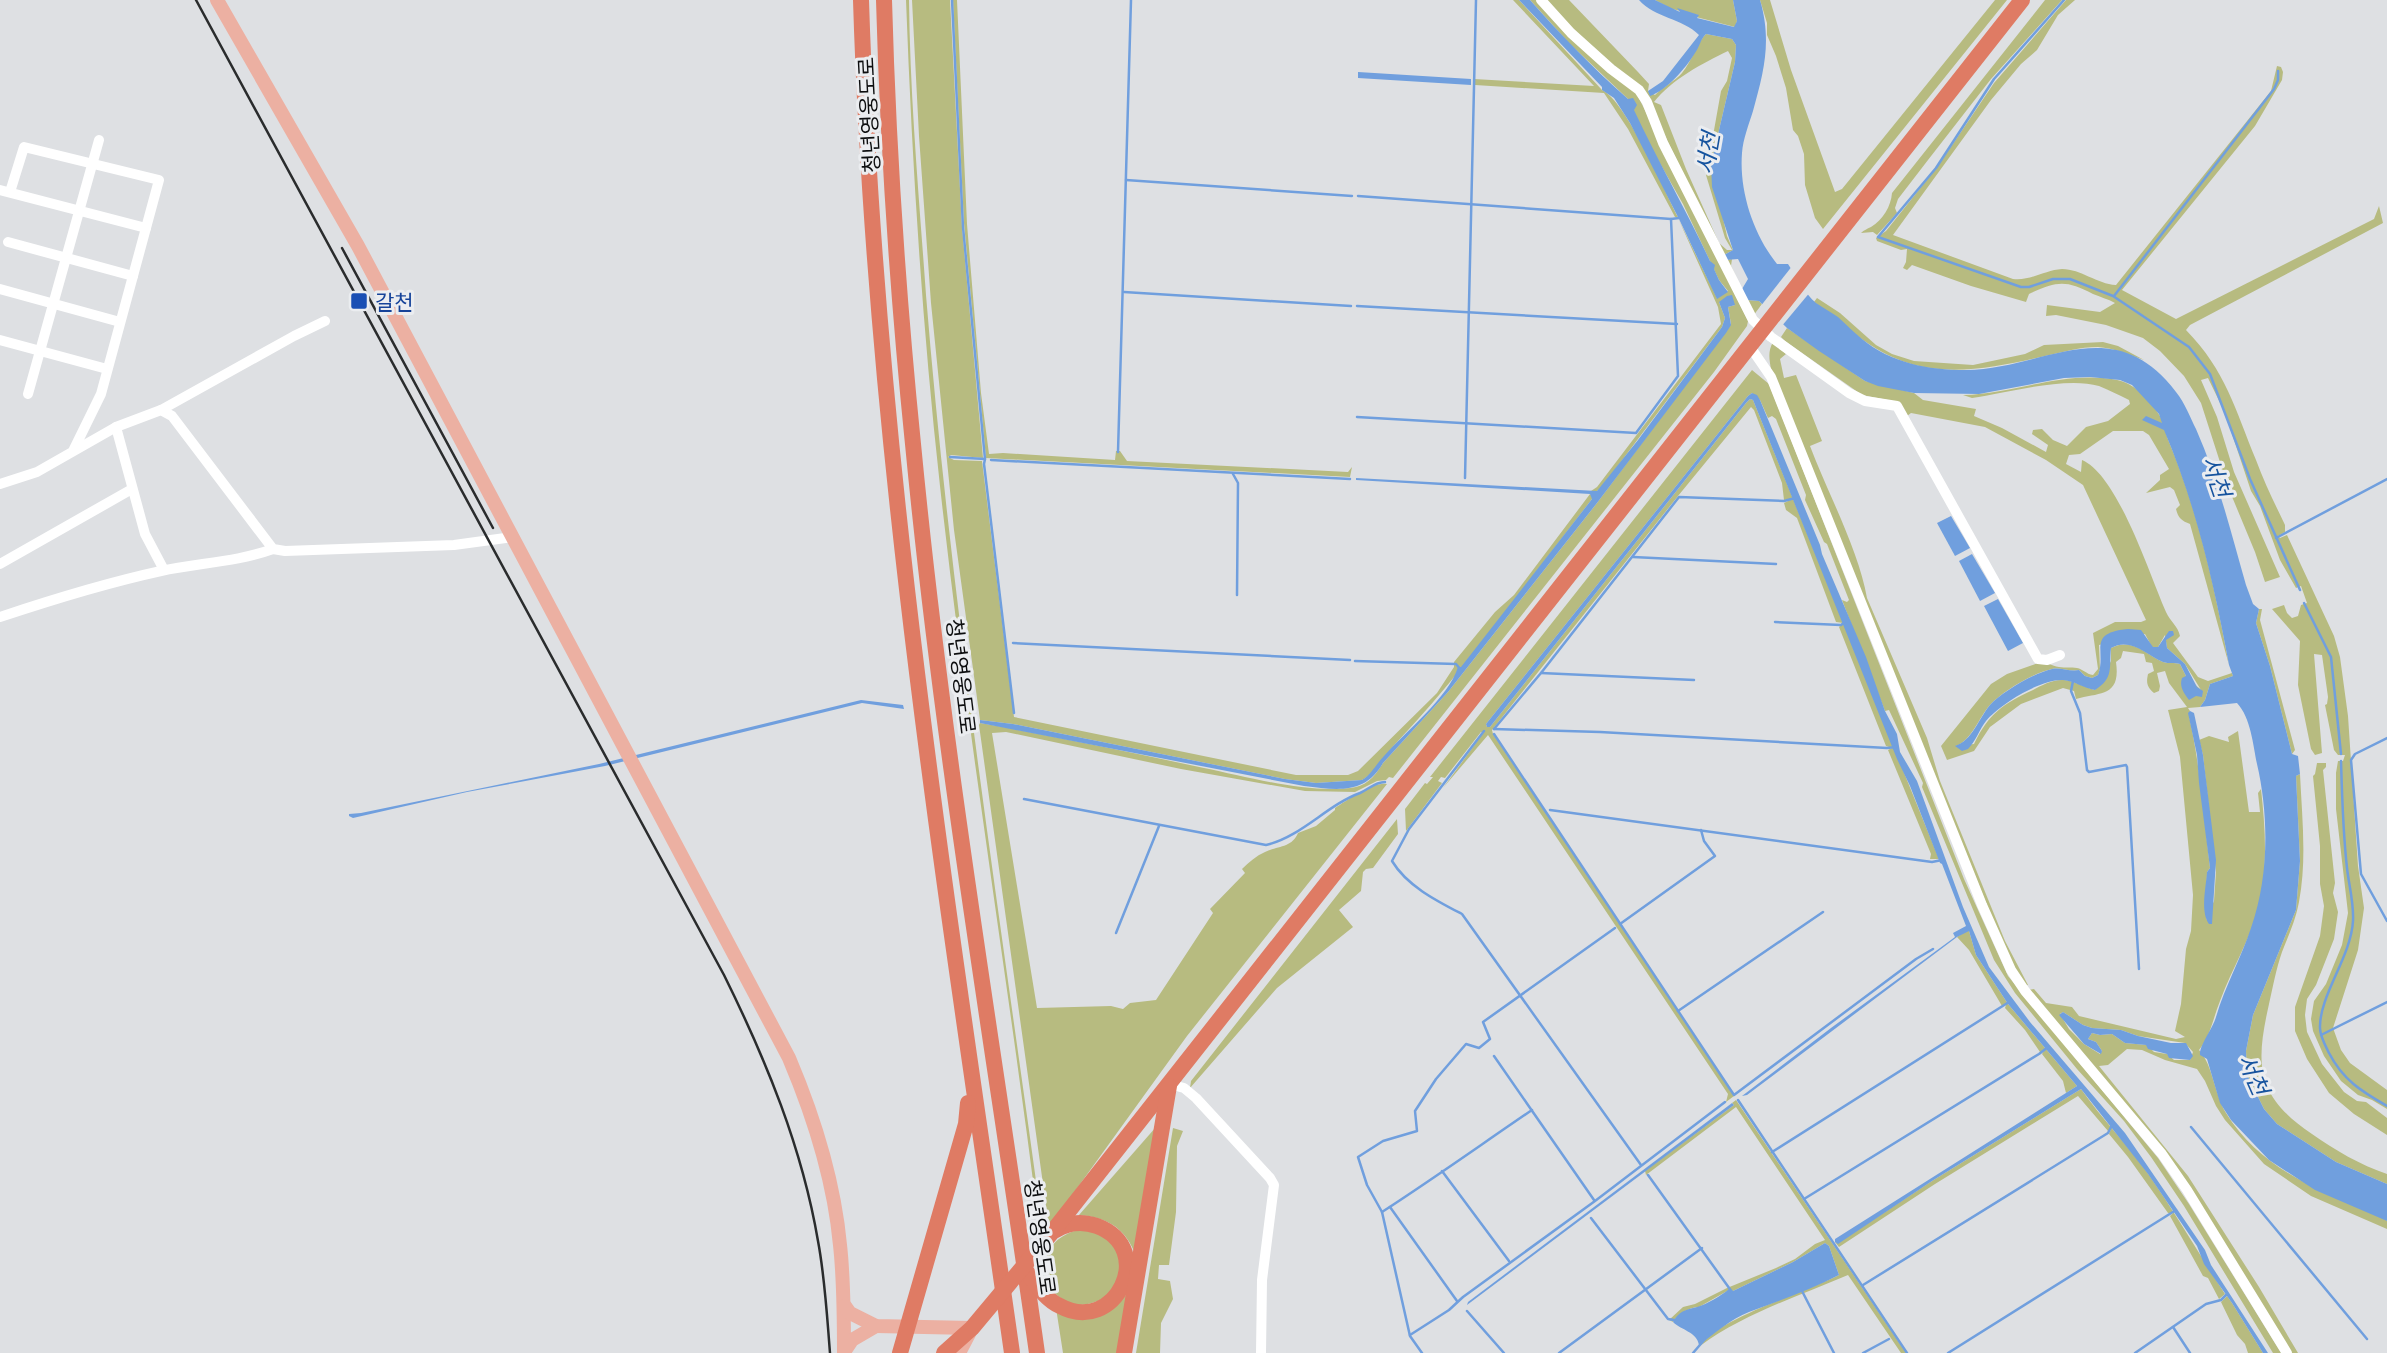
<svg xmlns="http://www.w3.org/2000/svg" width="2387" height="1353" font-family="Barlow,'Noto Sans KR',sans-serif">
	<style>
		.green { fill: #b7bb80; fill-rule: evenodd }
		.water { fill: #709fde }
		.pier { fill: #dee0e3 }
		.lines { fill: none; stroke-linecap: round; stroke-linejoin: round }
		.stream { stroke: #709fde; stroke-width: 2.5 }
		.minor { stroke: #fff; stroke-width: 10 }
		.major { stroke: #ecb0a2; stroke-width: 14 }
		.highway { stroke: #df7b64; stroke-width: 16 }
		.rail { stroke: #2a2c2d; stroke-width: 2.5 }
		.transit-dot { fill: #1a4fb4; stroke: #ebedf0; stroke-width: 2.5 }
		.labels { text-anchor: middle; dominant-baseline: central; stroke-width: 6; stroke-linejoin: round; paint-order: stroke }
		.street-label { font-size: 21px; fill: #0d0e0f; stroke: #ebedf0 }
		.transit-label { font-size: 21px; fill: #164399; stroke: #ebedf0; text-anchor: start }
		.water-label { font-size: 23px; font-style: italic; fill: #17549f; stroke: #ebedf0 }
	</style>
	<rect width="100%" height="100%" fill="#dee0e3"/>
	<g class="green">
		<path d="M906 0H909C910 98 919 197 926 295 951 604 999 910 1041 1217L1038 1219C1007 974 967 731 940 486 922 324 912 162 906 0Z"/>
		<path d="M912 0H950L962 227 983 458 951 455 948 457 954 460 982 461 1014 717 1296 775H1348L1358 771 1437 693 1454 667V662L1495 612 1514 595 1590 494 1592 496V499L1582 512C1522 589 1465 670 1398 741 1386 753 1376 772 1362 780L1316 783 1285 779 1013 724 980 720 954 530 931 303 919 136Z"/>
		<path d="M953 0H957L967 224 981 393 989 454 1003 453 1115 460 1116 451H1120L1127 461 1348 472 1352 467 1350 477 986 458 964 223Z"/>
		<path d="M1513 0H1519L1602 90C1626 101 1664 190 1678 217H1675L1628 129 1604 93 1475 85 1474 79 1594 86Z"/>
		<path d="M1530 0H1538L1636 92 1748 321 1747 326 1714 372 1393 778 1389 777 1386 780 1377 781 1355 792 1305 791 1181 769 1006 732 992 733 1037 1008 1111 1006 1123 1009 1130 1003 1156 1000 1213 913 1210 909 1245 873 1242 869C1249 862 1256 856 1265 852 1277 846 1292 848 1298 833L1316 826 1335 810V808C1347 800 1375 781 1387 784L1187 1036 1049 1227 979 725 980 723C1055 736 1129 752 1204 768 1248 777 1313 795 1356 787 1369 784 1377 773 1383 763L1448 692 1597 503 1731 324 1728 307 1735 305 1719 302 1725 318 1722 327 1602 487 1597 491H1591L1597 487 1721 324 1718 307 1678 218 1717 298 1728 291 1719 280 1683 204 1649 144 1628 99 1569 43Z"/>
		<path d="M1543 0H1569L1638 72 1649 84 1648 91 1655 95C1663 87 1675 81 1682 73 1692 61 1697 43 1706 34L1732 39 1736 45 1735 62 1711 164 1727 236 1733 250 1724 255 1726 260 1732 259 1731 266 1747 300 1759 301 1762 304 1753 316 1648 101ZM1728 51 1732 58 1727 81 1721 91 1706 175 1725 238 1732 250H1727L1719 243 1686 169 1661 105 1654 102C1671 80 1703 63 1728 51Z"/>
		<path d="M1655 0H1733L1737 21 1735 27 1696 17 1698 15 1672 9Z"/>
		<path d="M1760 0H1770L1791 70 1835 192 1842 189 1995 0H2007L1823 229 1815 218 1805 185 1804 154 1798 136 1793 130 1786 88 1776 56 1767 35V23Z"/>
		<path d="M2045 0H2062L1991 79 1928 160 1898 199 1895 208 1897 213 1877 235 1873 232 1861 233C1864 230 1867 229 1871 227 1883 220 1891 206 1892 193Z"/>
		<path d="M2066 0H2075L2058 15 2037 50 2021 64 1991 100 1893 235 2013 279C2031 281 2045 270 2062 269 2081 269 2097 284 2116 285L2271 91 2277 66 2281 67 2283 72 2282 80 2255 126 2122 290 2176 319 2374 219 2379 206 2383 223 2190 325 2186 330C2226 371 2235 409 2256 460 2264 482 2275 504 2285 525V532L2278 536 2280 538 2287 535 2334 636 2340 657 2348 716 2358 866 2364 908 2358 950 2333 1028 2341 1050 2350 1063 2387 1090V1109L2372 1100 2358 1095 2341 1081 2324 1056 2313 1031 2311 1019 2314 1001 2326 984 2342 945 2348 913 2336 809V773L2338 761H2343L2345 755H2338L2334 750 2325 705 2327 704 2328 697 2322 655 2314 654 2322 753 2315 755 2311 749 2298 685 2300 641 2272 609 2284 605 2287 613 2292 618 2298 616 2301 605 2307 603 2301 586 2296 588 2280 560 2260 506 2251 491 2225 413 2208 378 2201 380 2217 417 2234 472 2280 577 2265 582 2255 552 2228 487 2201 403 2184 376 2160 351 2143 338 2106 325 2056 315 2046 316 2047 305 2100 312 2115 303C2108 299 2100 297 2093 294 2066 280 2057 281 2029 294L2026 302 1971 286 1912 265 1907 270 1903 268 1906 262 1907 249 1901 250 1877 241 1876 238 1886 231 1938 166 1994 83Z"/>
		<path d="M1817 298 1840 313 1876 345 1892 354 1914 361 1973 365 2025 354 2044 345 2103 342 2118 346 2144 360C2130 355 2114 348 2098 347 2080 347 2063 352 2045 356 2001 366 1952 377 1908 363 1872 352 1843 324 1814 302Z"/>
		<path d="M1787 328 1865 381 1914 393 1923 400 1976 409 1974 416 2002 428 2046 452 2048 445 2032 434 2033 430 2042 429 2053 440 2067 446 2086 427 2108 421 2130 404 2129 400C2119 395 2109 390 2099 386 2065 376 2008 393 1972 398L1963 395C2015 394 2064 370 2117 380 2134 383 2149 399 2158 413 2164 421 2165 433 2169 442 2199 513 2215 589 2229 665L2190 524C2182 521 2178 518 2176 509L2180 505 2174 490 2170 487 2146 493 2160 480V475L2169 469 2149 435 2143 431H2113L2080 454 2069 455 2066 464 2081 472 2082 460C2118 475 2150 576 2166 612 2170 621 2178 626 2180 636L2173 643 2198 677 2208 681 2232 673 2233 676 2210 684 2205 700 2200 707 2188 708 2190 711 2189 716C2200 765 2204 817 2210 868L2207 872 2206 920 2214 901 2216 872 2203 755 2199 740 2209 736 2229 742 2228 737 2238 731 2249 812H2260L2258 793 2261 789C2265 825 2268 866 2260 902 2252 937 2232 968 2220 1001 2213 1018 2211 1035 2199 1050 2213 1065 2214 1093 2226 1113 2261 1170 2322 1192 2380 1216L2387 1221V1229L2311 1196 2264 1164 2225 1120 2216 1106 2205 1081 2197 1069 2165 1060 2142 1050 2127 1049 2108 1065 2099 1066 2188 1176 2259 1287 2298 1353H2289L2189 1189 2028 990 2034 989 2046 1003 2072 1007 2079 1016 2176 1039 2185 1037 2175 1031 2181 1004 2186 949 2191 931 2193 895 2180 757 2168 710 2187 707 2169 683 2165 671 2157 673 2160 686 2159 691 2154 693C2147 687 2146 683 2148 674L2154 671 2152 663 2146 662 2144 654 2123 651 2121 658 2116 662C2121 697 2100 692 2076 699L2074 691 2063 688 2021 704 1990 727 1974 751 1947 760 1941 746 1991 684 2007 674 2041 662C2049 662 2051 666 2059 667 2065 668 2071 667 2077 668 2083 669 2086 674 2093 675L2098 669 2093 633 2115 622H2141L2146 620 2083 485 2046 460 1985 427 1911 413 1907 416 1898 402 1862 395 1785 341 1781 337ZM2145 634 2152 647H2158L2165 635 2167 648 2185 664 2201 690 2186 676 2180 664C2174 662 2169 664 2163 662 2146 655 2133 637 2111 648V661L2095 690C2084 687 2074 681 2064 680 2053 679 2042 685 2033 690 2003 704 1989 713 1974 744L1956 746C1972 740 1979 717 1990 705 2003 691 2033 673 2052 669 2060 667 2070 672 2079 670L2085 676 2092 678 2098 675 2100 669 2099 645ZM2063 1012 2083 1025 2092 1028 2121 1030 2138 1036 2185 1043 2193 1052 2190 1060H2174L2167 1054 2154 1052 2147 1045 2125 1043 2112 1034 2100 1035 2092 1033 2088 1039 2096 1042 2102 1051 2100 1054 2084 1044 2069 1029 2060 1014Z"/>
		<path d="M1773 342 1786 354 1780 359 1784 378 1796 375 1822 441 1810 446C1827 491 1859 551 1867 598L1927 738 1940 781 2005 941 2028 985 2024 986 2013 970 1771 369C1769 358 1768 351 1773 342Z"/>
		<path d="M1752 370 1769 384 1964 879 2008 976 2158 1158 2189 1204 2281 1353H2273L2184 1206 2151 1157 2124 1121 2077 1069 2015 993 1994 960 1922 787 1923 783 1889 710 1885 711 1842 600 1847 602 1849 600 1827 544 1824 542 1805 500 1806 495 1776 419 1772 416 1768 418 1760 400 1752 393 1748 396 1486 724 1487 727H1490L1746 403 1750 399 1753 400 1939 859H1930L1931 854 1888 750 1892 748 1886 746 1839 627 1843 623 1836 622 1797 518 1786 510 1784 503 1792 499 1784 500 1782 483 1754 410 1751 407 1678 496 1492 730 1493 734 1734 1096 1726 1102 1728 1094 1488 735 1443 788 1484 732H1481L1445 778 1441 777 1438 781 1442 783 1406 831 1405 809 1425 783 1427 784 1433 777H1430Z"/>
		<path d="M2259 609H2262L2260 620 2295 750 2292 754 2270 666 2256 623Z"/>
		<path d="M2317 763H2326V767L2323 770 2335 883 2333 893 2338 912 2334 939 2316 985 2307 999 2305 1015 2307 1032 2322 1064 2344 1092 2357 1101 2366 1102 2387 1118V1135L2354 1114 2329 1093 2307 1059 2295 1031V1007L2320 936 2324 906 2320 884V846L2313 776 2315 774Z"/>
		<path d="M2300 774C2302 817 2307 860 2299 902 2295 922 2289 934 2282 952 2276 969 2273 987 2269 1004 2255 1066 2256 1096 2312 1134 2335 1150 2360 1165 2387 1174V1184L2336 1162 2277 1124 2264 1109 2247 1075 2246 1051 2253 1015 2296 910 2300 861 2296 776Z"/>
		<path d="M1397 819 1398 834 1373 868 1366 869 1363 872 1361 891 1339 910 1353 927 1277 988 1190 1088 1191 1081Z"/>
		<path d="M1966 931H1969L1976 955 2008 1004 2077 1086 2066 1093 2063 1081 2042 1054 2044 1051 2040 1052 2025 1030 2005 1008 2006 1005 2002 1006 1969 950 1957 937Z"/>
		<path d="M2081 1089C2102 1119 2128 1145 2149 1175 2176 1214 2199 1254 2225 1294L2219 1299 2208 1278 2203 1276 2170 1216 2173 1213H2168L2128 1157 2109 1134 2111 1129 2108 1131 2078 1096 1935 1184 1839 1247 1835 1242 1838 1243 1932 1181Z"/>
		<path d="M1736 1100 1906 1353H1901L1848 1275C1797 1297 1745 1313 1700 1346 1716 1319 1806 1292 1839 1275L1829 1246 1825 1243 1793 1262 1733 1291 1729 1290 1699 1307C1690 1307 1676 1315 1673 1322L1669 1320 1683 1307 1695 1304 1727 1288 1776 1268 1795 1259 1815 1244 1825 1240 1736 1107 1646 1175 1645 1171 1734 1105 1732 1103Z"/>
		<path d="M1156 1127 1134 1251C1123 1226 1105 1217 1079 1215Z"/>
		<path d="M1173 1128 1183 1131 1177 1146 1176 1212 1169 1265H1159L1158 1279 1170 1281 1173 1299 1161 1323 1160 1353H1136Z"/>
		<path d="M1091 1227 1121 1249 1118 1292C1090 1304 1078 1314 1052 1291L1047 1254C1057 1235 1071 1231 1091 1227Z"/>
		<path d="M1128 1292 1121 1353H1063L1056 1308C1091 1315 1104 1325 1128 1292Z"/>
		<path d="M2227 1296 2232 1303 2263 1353H2248L2245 1344 2237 1335 2221 1302Z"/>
	</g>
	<g class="water">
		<path d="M1519 0H1530C1561 35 1593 68 1628 99L1633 98 1637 105 1634 110C1658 161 1686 210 1710 261L1715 265 1714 269 1719 280 1728 292 1717 299 1679 219 1630 123 1614 98 1602 90V87Z"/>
		<path d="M1639 0H1655L1680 12 1677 8 1699 15 1697 18 1734 27 1737 21 1733 0H1760C1772 41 1764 71 1753 111 1749 124 1743 139 1742 153 1739 191 1753 234 1777 264H1788C1796 276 1805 294 1816 303 1823 308 1831 312 1838 317 1846 324 1853 332 1862 339 1891 363 1928 370 1966 370 2045 369 2113 309 2176 392 2185 403 2190 417 2196 429 2218 479 2231 533 2246 585L2253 604 2259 609 2256 623 2270 666 2292 754 2298 756 2300 774 2296 776 2300 861 2296 910 2253 1015 2246 1051 2247 1075 2264 1109 2277 1124 2336 1162 2387 1184V1221L2315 1190 2269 1160 2231 1120 2220 1103 2207 1059 2200 1055C2199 1046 2213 1028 2216 1017 2225 986 2241 958 2251 928 2269 877 2269 816 2257 764 2253 745 2251 718 2237 703L2200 707 2205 700 2210 684 2233 676 2229 665C2214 584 2196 505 2164 430L2142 420 2146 416 2162 423 2159 414 2132 385 2120 380 2090 377 2064 378 1979 394 1914 393 1878 386 1865 381 1819 351 1787 328 1759 301 1747 300 1742 289 1748 279 1738 259 1726 260 1724 255 1733 250 1712 187 1711 164 1735 62 1736 45 1732 39 1706 34C1700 40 1700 46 1695 53 1685 69 1667 90 1650 96L1648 91 1663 81 1699 35C1682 18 1655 18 1639 0Z"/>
		<path d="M1358 72 1471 79V85L1358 78Z"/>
		<path d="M1732 295 1735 305 1728 307 1731 325 1726 333 1597 503 1448 692 1383 763C1365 795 1337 790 1304 786L980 723V720L1013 724 1285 779 1316 783 1362 780C1372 774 1376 764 1384 756 1405 732 1449 697 1458 667H1461L1592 499 1590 494 1356 480V478L1597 491 1638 440 1722 327 1725 318 1719 302 1727 296Z"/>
		<path d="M1752 393 1757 395 1760 400 1820 545 1822 554 1866 657 1885 711 1897 734 1900 752 1917 781 1963 907 1989 967 2030 1022 2125 1133 2205 1250 2211 1265 2268 1353H2263L2232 1303 2204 1264 2197 1246 2148 1174 2081 1089 1932 1181 1838 1244 1835 1242V1239L2077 1086 2008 1004 1976 955 1969 931 1957 937 1747 1095 1742 1096 1831 1028 1955 937 1953 933 1966 926 1942 864 1940 863 1910 786 1897 759 1753 400 1750 399 1746 403 1490 727H1487L1486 724 1748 396Z"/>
		<path d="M1951 516 1970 548 1955 556 1937 523Z"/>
		<path d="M1972 554 1995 593 1980 601 1959 561Z"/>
		<path d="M1998 599 2023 643 2008 651 1984 606Z"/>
		<path d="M2128 629 2141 630 2153 647H2158L2169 631H2173L2174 635 2166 640 2167 648 2185 664 2197 687 2203 691 2202 697 2196 696 2189 700C2184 693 2179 687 2182 678L2186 676 2180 664C2174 662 2169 664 2163 662 2146 655 2131 637 2111 648 2109 668 2114 678 2095 690 2083 688 2075 681 2063 680 2041 679 2000 704 1986 721 1979 730 1976 741 1968 749L1962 751 1955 746C1972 741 1979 718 1990 705 2002 692 2034 673 2052 669 2060 667 2070 672 2079 670L2085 676 2092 678 2098 675C2107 651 2086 633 2128 629Z"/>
		<path d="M861 700 903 705 904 709 862 703 605 766 467 792 353 818 349 816V814L361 813 599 764Z"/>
		<path d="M2190 711 2194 713 2203 755 2216 860 2212 924H2209C2200 911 2206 888 2207 872L2210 868 2199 783 2197 755 2188 713Z"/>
		<path d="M2063 1012 2083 1025 2092 1028 2121 1030 2138 1036 2171 1043H2186L2193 1056 2190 1060 2169 1058 2167 1054 2148 1049 2146 1045 2125 1043 2112 1034 2100 1035 2092 1033 2088 1039 2096 1042 2102 1051 2101 1054 2084 1044 2059 1015Z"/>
		<path d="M1732 1103 1734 1105 1467 1305 1468 1302Z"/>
		<path d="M1825 1243 1829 1246 1839 1275C1810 1290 1779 1301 1749 1312 1731 1319 1714 1334 1699 1345 1697 1332 1681 1330 1673 1322 1679 1311 1685 1310 1697 1307 1707 1304 1721 1296 1729 1289L1733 1291 1793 1262Z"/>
	</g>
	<path class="pier" d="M1793 265 1811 291 1781 327 1760 307Z"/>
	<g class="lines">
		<g class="stream">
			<path d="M952 0 963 227 985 459 984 464 1014 713"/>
			<path d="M2064 0 1994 79 1936 168 1878 237 2021 287H2029L2053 279H2070L2113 296 2189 347 2210 374 2250 479 2300 590"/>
			<path d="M1126 180 1352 196"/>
			<path d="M1358 196 1671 219 1679 218"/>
			<path d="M1124 292 1351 306"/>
			<path d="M2114 296 2274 89 2278 80V71"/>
			<path d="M1357 306 1677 324"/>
			<path d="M1357 417 1636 433 1678 376 1671 219"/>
			<path d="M1118 452 1131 0"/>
			<path d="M950 457 985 459"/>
			<path d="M991 460 1350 479"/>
			<path d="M1233 474 1238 483 1237 595"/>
			<path d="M1465 478 1476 0"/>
			<path d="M2276 538 2387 479"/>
			<path d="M1633 557 1776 564"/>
			<path d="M2304 603 2331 657 2341 754"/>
			<path d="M1775 622 1841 625 1845 622"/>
			<path d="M1013 643 1350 660"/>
			<path d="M1355 661 1456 664 1461 670"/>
			<path d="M1541 673 1694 680"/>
			<path d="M2073 681 2071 691 2080 713 2087 770 2089 772 2126 765 2127 767 2139 969"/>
			<path d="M1494 729 1541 673 1679 497 1784 501 1795 498"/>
			<path d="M1494 729 1600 732 1887 748 1896 747"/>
			<path d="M1484 731 1409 829 1392 861C1407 886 1437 901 1462 914L1641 1165"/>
			<path d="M1494 734 1734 1095 1916 959 1933 949"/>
			<path d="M2387 738 2355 754 2351 760 2361 874 2387 921"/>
			<path d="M2341 761C2342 796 2343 833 2347 868 2349 886 2354 903 2353 921 2351 957 2319 996 2320 1028 2320 1036 2325 1045 2329 1053 2343 1080 2361 1091 2387 1106"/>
			<path d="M1024 799 1266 845C1301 837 1327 805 1360 793 1369 789 1375 782 1385 782"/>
			<path d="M1550 810 1932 862 1942 860"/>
			<path d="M1620 924 1715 856 1704 841 1701 830"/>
			<path d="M1116 933 1159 826"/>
			<path d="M1678 1011 1823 912"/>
			<path d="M2321 1035 2387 1002"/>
			<path d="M1494 1056 1594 1200"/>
			<path d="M1738 1100 1907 1353"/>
			<path d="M2191 1127 2367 1339"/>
			<path d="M1772 1152 2009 1002"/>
			<path d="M1442 1171 1509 1261"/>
			<path d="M1648 1175 1732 1292"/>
			<path d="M1804 1199 2039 1054 2048 1047"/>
			<path d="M1390 1207 1457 1301"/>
			<path d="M1382 1212C1433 1179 1482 1144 1532 1110"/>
			<path d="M1591 1218 1668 1319 1674 1320"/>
			<path d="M1863 1285 2108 1133 2112 1125"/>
			<path d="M1802 1291 1834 1353"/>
			<path d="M1467 1311 1504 1353"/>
			<path d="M2173 1327 2190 1353"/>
			<path d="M1410 1335 1449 1310 1463 1297 1595 1201 1725 1102"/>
			<path d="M1422 1353 1410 1336 1382 1212 1367 1185 1358 1157 1383 1141 1417 1131 1415 1111 1436 1079 1466 1044 1479 1048 1490 1039 1483 1022 1615 928"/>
			<path d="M1559 1353 1702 1248"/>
			<path d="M1693 1353 1705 1339"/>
			<path d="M1863 1353 1889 1339"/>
			<path d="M1948 1353 2176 1210"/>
			<path d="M2135 1353 2206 1304 2221 1300 2226 1295"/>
		</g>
		<g class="minor">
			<path d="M1541 0 1571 33 1611 69 1639 90 1647 102 1663 143 1753 320 1771 337 1849 393 1865 401 1897 406 2038 659 2047 660 2060 655"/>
			<path d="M0 190 146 228"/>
			<path d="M10 192 24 147 159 180 101 394 74 449"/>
			<path d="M8 242 133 276"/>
			<path d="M0 289 120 322"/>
			<path d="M0 340 107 369"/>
			<path d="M1749 345 1771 377 1982 905 2011 970 2025 991 2162 1154 2187 1190 2287 1353"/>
			<path d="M28 394 99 140"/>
			<path d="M161 410 294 336 325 321"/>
			<path d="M116 427 145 534 164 570"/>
			<path d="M0 484 37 472 116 427 161 410 172 416 273 549 285 551 454 545 513 537"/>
			<path d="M0 564 132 489"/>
			<path d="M0 617C54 599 106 583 161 571 198 563 237 562 273 549"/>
			<path d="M1169 1084 1184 1088 1196 1098 1270 1178 1274 1185 1262 1280 1261 1353"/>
		</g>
		<g class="major">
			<path d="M217 0 358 246 789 1058C814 1117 834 1180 840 1245 844 1281 844 1317 844 1353"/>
			<path d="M845 1306 850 1313 876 1326 972 1328 959 1353"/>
			<path d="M844 1352 852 1340 876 1326"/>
		</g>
		<g class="highway">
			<path d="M861 0C875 455 948 904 1012 1353"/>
			<path d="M884 0C888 148 898 296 913 444 942 748 994 1050 1037 1353"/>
			<path d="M1026 1271C1036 1284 1045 1299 1060 1306 1115 1336 1158 1249 1097 1226 1083 1221 1069 1222 1056 1230"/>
			<path d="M900 1353 966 1124 968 1103"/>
			<path d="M944 1353 972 1328 1053 1231 2022 0"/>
			<path d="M1124 1353 1169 1086"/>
		</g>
		<g class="rail">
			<path d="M196 0 724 975C766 1060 802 1147 818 1241 825 1278 827 1316 830 1353"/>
			<path d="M342 248 493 528"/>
		</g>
	</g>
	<rect class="transit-dot" x="350" y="292" width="18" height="18" rx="3.5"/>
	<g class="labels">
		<g class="street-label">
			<text transform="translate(868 115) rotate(-93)">청년영웅도로</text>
			<text transform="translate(962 676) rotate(83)">청년영웅도로</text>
			<text transform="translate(1041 1237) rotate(82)">청년영웅도로</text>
		</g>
		<g class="transit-label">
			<text x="375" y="301">갈천</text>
		</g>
		<g class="water-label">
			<text transform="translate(1707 153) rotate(-80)">서천</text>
			<text transform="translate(2217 476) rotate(71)">서천</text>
			<text transform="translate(2254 1074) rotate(66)">서천</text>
		</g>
	</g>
</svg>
